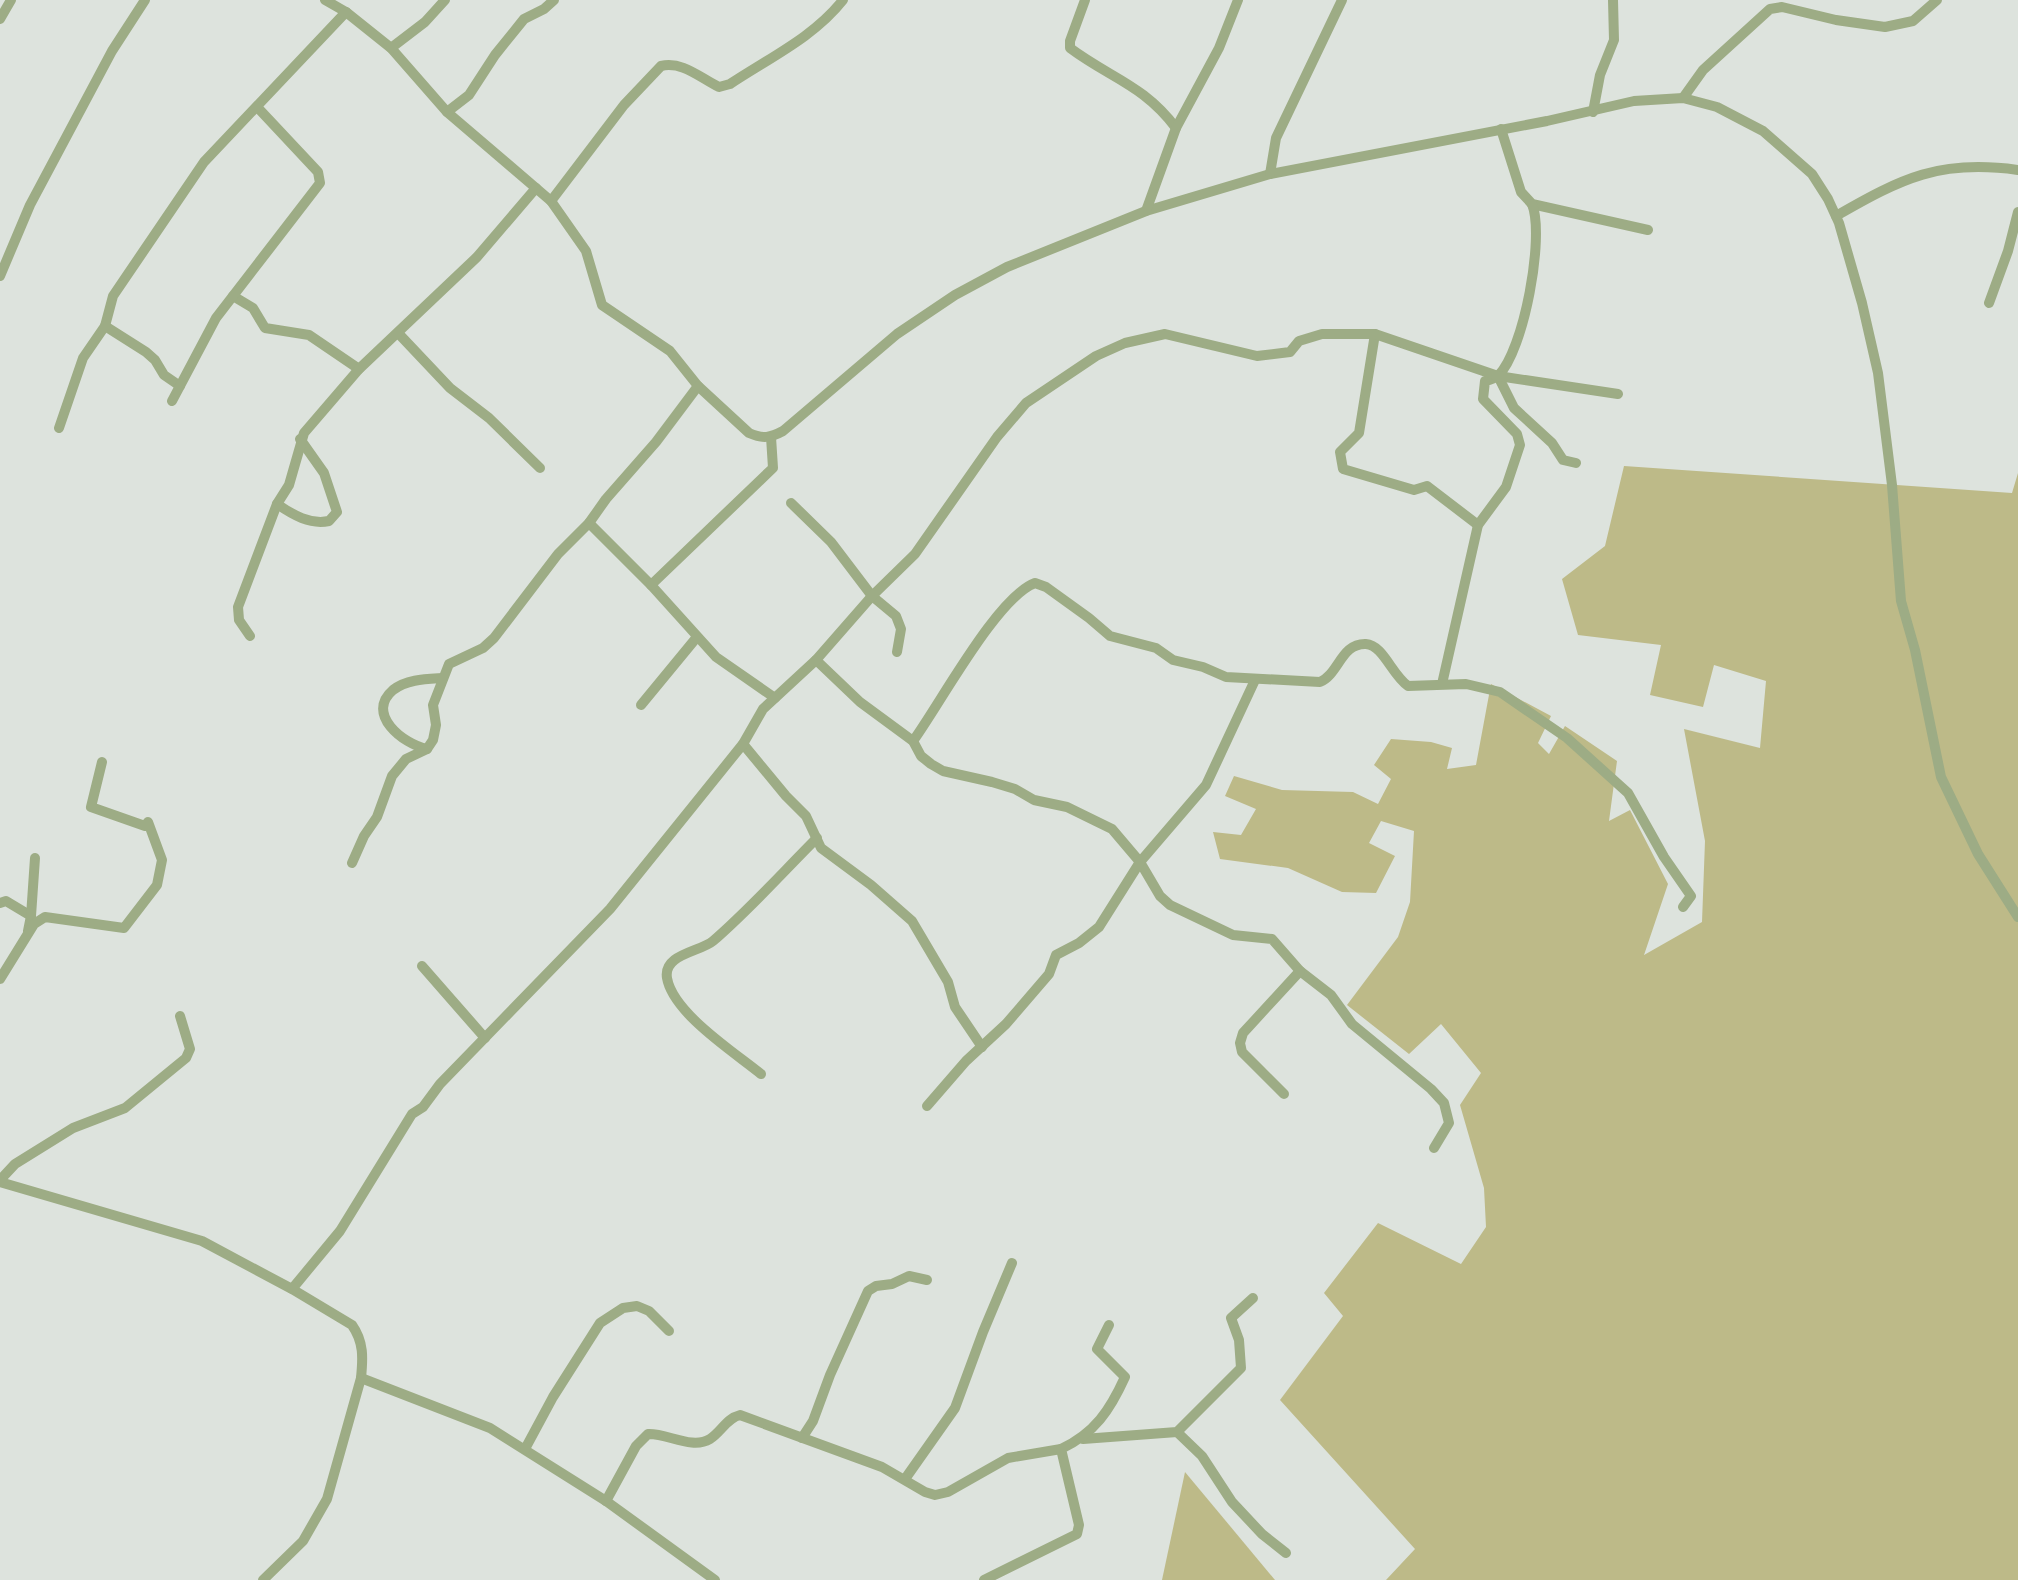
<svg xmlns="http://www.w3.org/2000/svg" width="2018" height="1580" font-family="Helvetica,sans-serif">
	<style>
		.green { fill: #bdba88 }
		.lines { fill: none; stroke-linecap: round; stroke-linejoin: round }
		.minor { stroke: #9dac85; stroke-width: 10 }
	</style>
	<rect width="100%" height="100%" fill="#dde3dd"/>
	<g class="green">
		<path d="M1624 466 2012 493 2018 473V1580H1386L1415 1549 1280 1400 1343 1316 1324 1293 1378 1223 1461 1264 1486 1227 1484 1188 1460 1105 1481 1073 1441 1024 1409 1054 1347 1005 1398 937 1410 902 1414 831 1381 821 1369 843 1395 856 1376 893 1342 892 1288 868 1220 859 1213 832 1241 835 1256 809 1225 796 1234 776 1282 790 1353 792 1378 804 1391 779 1374 765 1391 739 1431 742 1452 748 1447 769 1476 765 1491 684 1551 716 1538 743 1549 754 1565 726 1617 761 1609 821 1630 810 1668 884 1644 955 1702 922 1705 841 1684 729 1760 748 1766 681 1714 665 1703 707 1650 695 1661 645 1578 635 1562 579 1605 546Z"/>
		<path d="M1185 1472 1275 1580H1162Z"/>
	</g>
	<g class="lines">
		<g class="minor">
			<path d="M325 0 346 12 391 48 447 112 551 201 586 251 602 305 670 351 698 386 749 433C763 439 770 438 783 431L897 334 955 295 1007 267 1146 211 1270 174 1547 121 1634 101 1683 98 1717 107 1763 131 1812 174 1828 199 1839 223 1862 303 1878 373 1892 485 1901 601 1915 650 1941 777 1978 854 2018 917"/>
			<path d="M1085 0 1070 41V48C1110 78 1144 85 1176 128"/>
			<path d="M0 19 11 0"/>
			<path d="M391 48 425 22 445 0"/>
			<path d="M1683 98 1703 70 1770 9 1782 7 1836 20 1885 27 1913 21 1937 0"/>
			<path d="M447 112 469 95 495 55 524 19 544 9 554 0"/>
			<path d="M1593 112 1600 75 1614 40 1613 0"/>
			<path d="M1501 129 1521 192 1532 204 1648 230"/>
			<path d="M1270 174 1276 138 1342 0"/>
			<path d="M551 201 624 105 661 66C683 61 700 78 719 87L730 84C769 58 814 37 843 0"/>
			<path d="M1146 211 1176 128 1219 48 1238 0"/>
			<path d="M1836 216C1902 178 1940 159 2018 170"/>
			<path d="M0 276 30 205 112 51 145 0"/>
			<path d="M233 296 253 308 265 328 309 335 359 369"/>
			<path d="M1989 303 2008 251 2018 212"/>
			<path d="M105 326 146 352 155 360 164 375 180 386"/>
			<path d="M398 333 450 388 489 418 540 468"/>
			<path d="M1375 334 1359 433 1340 452 1343 469 1414 490 1427 486 1478 525"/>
			<path d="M1498 376 1514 408 1552 443 1563 460 1576 463"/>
			<path d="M172 401 216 318 320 183 318 172 257 107"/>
			<path d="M59 428 83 358 105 326 113 296 204 162 346 12"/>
			<path d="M791 503 831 542 872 596 896 616 901 629 897 652"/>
			<path d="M277 504C293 515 310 525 329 521L337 512 324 473 300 439"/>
			<path d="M589 523 651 585 716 657 775 698"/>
			<path d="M651 585 773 468 771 437"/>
			<path d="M250 636 239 620 238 607 277 504 289 485 304 433 359 369 477 257 536 188"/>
			<path d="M816 660 860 702 913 741 921 756 931 764 943 771 992 782 1015 789 1034 800 1067 807 1112 829 1140 862 1160 896 1170 905 1233 935 1272 939 1300 971 1331 995 1352 1024 1431 1089 1444 1103 1449 1123 1434 1148"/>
			<path d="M1442 684 1478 525 1506 487 1520 445 1517 434 1483 399 1485 381C1489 380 1495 378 1498 376 1524 351 1545 236 1532 204"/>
			<path d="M641 705 697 637"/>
			<path d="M913 741C940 704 997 597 1035 583L1046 587 1089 618 1110 636 1156 648 1173 660 1203 667 1226 677 1320 682C1339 674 1341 643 1366 644 1383 645 1392 675 1408 686L1466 684 1500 692 1567 738 1628 793 1664 857 1691 896 1683 907"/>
			<path d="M743 744 786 796 806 816 821 848 871 885 912 921 948 982 955 1007 982 1047"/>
			<path d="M427 749C403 744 365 714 393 690 407 679 427 679 443 678"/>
			<path d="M352 863 364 836 377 817 392 776 406 759 427 749 433 740 436 725 433 705 449 664 483 648 494 638 558 554 589 523 606 499 656 442 698 386"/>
			<path d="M0 903 6 901 31 916 28 931"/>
			<path d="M31 916 35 858"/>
			<path d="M422 966 485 1038"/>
			<path d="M0 979 34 924 45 917 124 928 157 885 162 860 148 822 145 826 91 807 102 762"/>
			<path d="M761 1074C734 1052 673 1013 667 978 663 954 700 952 713 941 750 909 783 872 817 838"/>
			<path d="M1284 1094 1242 1052 1240 1043 1243 1033 1300 971"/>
			<path d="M927 1106 966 1061 1006 1024 1049 974 1056 955 1079 943 1099 927 1140 862 1206 785 1255 680"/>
			<path d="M0 1180 15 1164 73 1128 125 1108 186 1058 190 1049 180 1016"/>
			<path d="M0 1182 202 1241 292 1289 352 1325C364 1342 363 1358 361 1378L327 1499 303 1541 263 1580"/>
			<path d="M292 1289 340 1231 412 1114 423 1107 440 1084 610 909 743 744 763 709 816 660 872 596 915 554 997 437 1026 403 1096 356 1125 343 1165 334 1257 356 1290 352 1299 341 1322 334H1375L1498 376 1618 394"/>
			<path d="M361 1378 490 1428 606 1501 715 1580"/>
			<path d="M1177 1432 1202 1456 1232 1502 1262 1534 1286 1553"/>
			<path d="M802 1438 813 1421 830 1375 868 1291 876 1286 892 1284 909 1276 927 1280"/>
			<path d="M1083 1439 1177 1432 1241 1368 1239 1340 1231 1318 1253 1298"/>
			<path d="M525 1449 553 1397 600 1323 623 1308 637 1306 649 1311 669 1331"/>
			<path d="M905 1479 955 1408 983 1332 1012 1263"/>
			<path d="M606 1501 636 1446 648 1434C667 1433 692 1450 710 1439 721 1432 727 1418 740 1415L882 1467 925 1492 935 1495 948 1492 1008 1458 1061 1449"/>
			<path d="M984 1580 1077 1534 1079 1525 1061 1449C1095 1433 1110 1410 1125 1377L1097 1349 1109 1325"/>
		</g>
	</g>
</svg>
